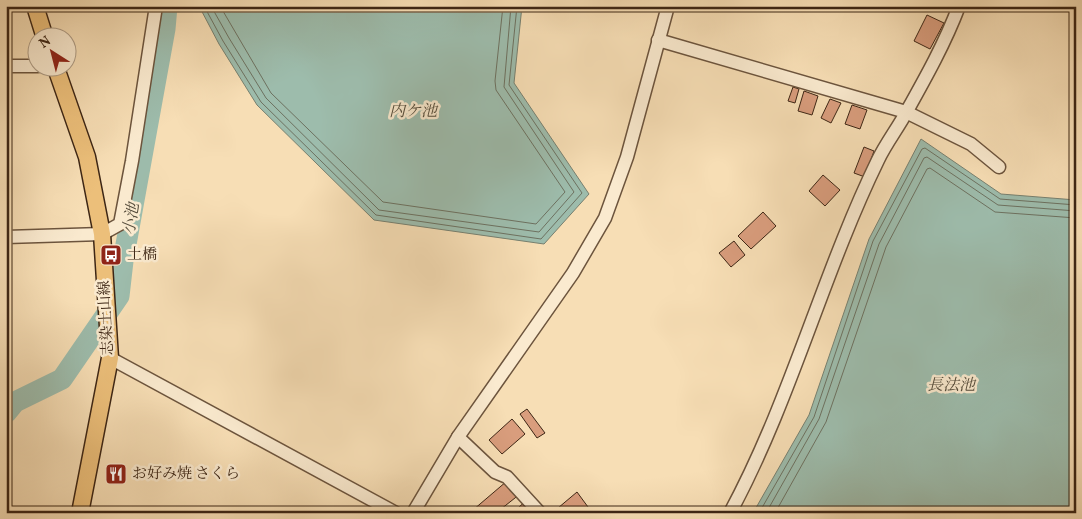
<svg xmlns="http://www.w3.org/2000/svg" width="1082" height="519" font-family="Vollkorn,'Noto Serif JP',serif">
	<style>
		.water { fill: #9dbcac; stroke: #778070 }
		.lines { fill: none; stroke-linecap: round; stroke-linejoin: round }
		.shore { stroke: #6d7160; stroke-width: 1 }
		.river { stroke: #9dbcac; stroke-width: 21 }
		.building { fill: #d99d7d; stroke: #3d2615 }
		.minor-casing { stroke: #6c543d; stroke-width: 15 }
		.major-casing { stroke: #3d2615; stroke-width: 19 }
		.minor { stroke: #faeacf; stroke-width: 12 }
		.major { stroke: #ecbf7a; stroke-width: 16 }
		.labels { text-anchor: middle; dominant-baseline: central; stroke-width: 5; stroke-linejoin: round; paint-order: stroke }
		.poi-label { font-size: 15px; fill: #3d2615; stroke: #faeacf; text-anchor: start }
		.street-label { font-size: 15px; fill: #3d2615; stroke: #faeacf }
		.water-label { font-size: 16px; font-style: italic; fill: #554c3b; stroke: #faeacf }
	</style>
	<rect width="100%" height="100%" fill="#f7deb5"/>
	<filter id="stains"><feTurbulence type="fractalNoise" baseFrequency=".004" numOctaves="4"/><feColorMatrix values="0 0 0 0 .2 0 0 0 0 .09 0 0 0 0 .02 0 0 0 .5 -.17"/></filter>
	<radialGradient id="worn" r=".72"><stop offset=".6" stop-color="#630" stop-opacity="0"/><stop offset="1" stop-color="#630" stop-opacity=".3"/></radialGradient>
	<g class="water">
		<path d="M199 6H522L514 83 589 194 544 244 374 220 257 105 219 44Z"/>
		<path d="M921 139 1001 194 1076 200V513H753L809 415 869 239Z"/>
	</g>
	<g class="lines">
		<g class="shore">
			<path d="M204 6 223 41 261 102 376 215 541 239 582 193 509 85 517 6"/>
			<path d="M211 6 229 38 266 98 379 210 539 232 574 192 504 87 511 6"/>
			<path d="M220 6 271 93 383 202 536 224 565 192 496 90 495 81 503 6"/>
			<path d="M759 513 814 417 873 241 922 149 925 148 1000 199 1076 205"/>
			<path d="M766 513 819 419 879 244 924 158 927 157 998 205 1076 211"/>
			<path d="M775 513 826 422 886 247 927 169 930 168 995 212 1076 218"/>
		</g>
		<path class="river" d="M6 413 15 402 62 379 119 296 123 261 165 29 167 6"/>
	</g>
	<g class="building">
		<path d="M864 6H876L870 12Z"/>
		<path d="M927 15 944 23 930 49 914 41Z"/>
		<path d="M793 87 799 89 795 103 788 101Z"/>
		<path d="M804 91 818 96 812 115 798 111Z"/>
		<path d="M830 99 841 103 831 123 821 118Z"/>
		<path d="M852 105 867 110 860 129 845 124Z"/>
		<path d="M864 147 874 151 865 177 854 173Z"/>
		<path d="M823 175 840 190 825 206 809 191Z"/>
		<path d="M763 212 776 226 751 249 738 236Z"/>
		<path d="M734 241 745 255 731 267 719 253Z"/>
		<path d="M527 409 545 433 537 438 520 414Z"/>
		<path d="M512 419 525 434 502 454 489 440Z"/>
		<path d="M507 481 520 494 496 513H475L473 510Z"/>
		<path d="M577 492 588 507 581 513H561L558 508Z"/>
		<path d="M527 500 539 513H524L519 507Z"/>
	</g>
	<g class="lines">
		<g class="minor-casing">
			<g id="minor">
				<path d="M658 40 906 112 971 144 999 167"/>
				<path d="M6 66H38"/>
				<path d="M6 237 102 234 120 224 132 161 156 6"/>
				<path d="M110 358 396 513"/>
				<path d="M458 437 495 472 507 477 540 513"/>
				<path d="M413 513 458 437 573 273 605 218 627 157 668 6"/>
				<path d="M730 513C791 400 822 275 878 160 886 143 898 128 907 111 926 77 945 43 959 6"/>
			</g>
		</g>
		<g class="major-casing">
			<g id="major">
				<path d="M35 6 45 38"/>
				<path d="M56 68 87 157 102 234 110 358 80 513"/>
			</g>
		</g>
		<use href="#minor" class="minor"/>
		<use href="#major" class="major"/>
	</g>
	<defs>
		<g id="bus-square" transform="scale(1.125)"><rect x="-9" y="-9" width="18" height="18" rx="4" fill="#8f2418" stroke="#faeacf"/><path d="M-5-6H5V4H4V6H2V4H-2V6H-4V4H-5ZM-3.5-4V0h7V-4ZM-3.5 1.2v1.5H-2V1.2ZM2 1.2v1.5H3.5V1.2Z" fill="#fff"/></g>
		<g id="restaurant-square" transform="scale(1.125)"><rect x="-9" y="-9" width="18" height="18" rx="4" fill="#8f2418" stroke="#faeacf"/><path d="M-5-6h1v4h1v-4h1v4h1v-4h1v5L-1.5 .5V6h-2V.5L-5-1ZM5-6V6H3V1.5H1.5Q1.5-4 5-6Z" fill="#fff"/></g>
	</defs>
	<g fill-rule="evenodd">
		<use href="#bus-square" x="111" y="255"/>
		<use href="#restaurant-square" x="116" y="474"/>
	</g>
	<g class="labels">
		<g class="poi-label">
			<text x="127" y="255">土橋</text>
			<text x="132" y="474">お好み焼 さくら</text>
		</g>
		<g class="street-label">
			<text transform="translate(107 318) rotate(-93)">志染土山線</text>
		</g>
		<g class="water-label">
			<text x="413" y="112">内ケ池</text>
			<text transform="translate(132 219) rotate(-81)">小池</text>
			<text x="951" y="386">長法池</text>
		</g>
	</g>
	<rect width="1082" height="519" fill="none" stroke="#f7deb5" stroke-width="25"/>
	<rect x="8" y="8" width="1067" height="504" fill="none" stroke="#3d2615" stroke-width="2.5"/>
	<rect x="12" y="12" width="1057" height="494" fill="none" stroke="#3d2615"/>
	<g transform="translate(52 52) rotate(324)"><circle r="24" fill="#faeacf" stroke="#ae9c85"/>
	<path d="M0-4L9 19L0 12L-9 19Z" fill="#8f2418"/>
	<text y="-8" font-size="14" font-weight="bold" text-anchor="middle" fill="#3d2615">N</text>
	</g>
	<rect width="100%" height="100%" filter="url(#stains)"/>
	<rect width="100%" height="100%" fill="url(#worn)"/>
</svg>
